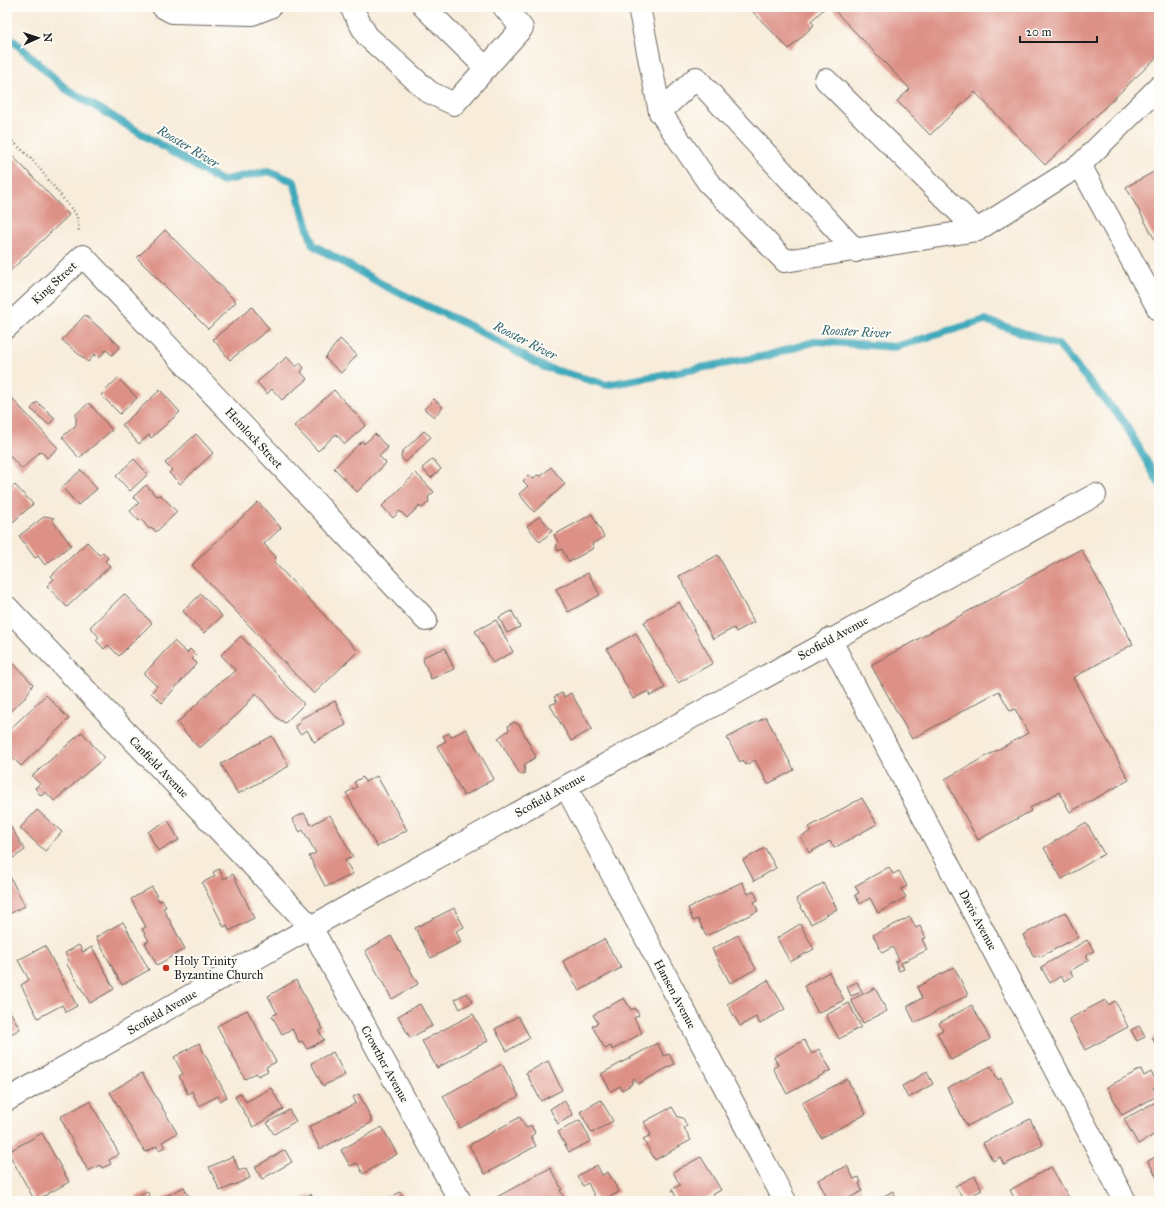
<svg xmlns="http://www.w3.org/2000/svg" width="1166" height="1208" font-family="'IM FELL Great Primer',serif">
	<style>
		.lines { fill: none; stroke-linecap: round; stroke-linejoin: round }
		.stream { stroke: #3ca9bb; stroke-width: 8 }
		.building { fill: #dd9186 }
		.minor-casing { stroke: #69655e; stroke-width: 24 }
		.path { stroke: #69655e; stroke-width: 2.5; stroke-dasharray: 1 3; stroke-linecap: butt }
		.minor { stroke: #fff; stroke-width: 22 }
		.poi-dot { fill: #c8321e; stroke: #fdfcf7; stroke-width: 1.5 }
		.labels { text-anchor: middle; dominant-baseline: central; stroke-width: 4; stroke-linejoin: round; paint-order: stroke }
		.street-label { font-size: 12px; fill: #1c1c1c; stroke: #fdfcf7 }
		.poi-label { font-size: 12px; fill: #1c1c1c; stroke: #fdfcf7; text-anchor: start }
		.water-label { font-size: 13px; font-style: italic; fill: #2c626c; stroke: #fdfcf7 }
	</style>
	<rect width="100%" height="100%" fill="#fdfcf7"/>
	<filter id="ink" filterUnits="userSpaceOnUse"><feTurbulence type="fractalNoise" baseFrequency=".025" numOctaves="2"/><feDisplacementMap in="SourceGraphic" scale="8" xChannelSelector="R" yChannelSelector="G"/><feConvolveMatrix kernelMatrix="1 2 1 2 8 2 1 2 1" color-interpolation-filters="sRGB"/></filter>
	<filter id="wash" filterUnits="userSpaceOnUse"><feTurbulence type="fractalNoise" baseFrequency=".012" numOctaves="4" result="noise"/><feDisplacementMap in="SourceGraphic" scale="16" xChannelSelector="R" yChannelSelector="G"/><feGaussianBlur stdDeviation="0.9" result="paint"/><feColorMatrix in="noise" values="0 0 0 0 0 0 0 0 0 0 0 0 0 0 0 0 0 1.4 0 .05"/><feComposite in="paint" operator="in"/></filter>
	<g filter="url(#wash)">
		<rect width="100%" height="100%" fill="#f8ecda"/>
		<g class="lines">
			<path class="stream" d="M7 35 66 89 221 181 269 171 294 182 313 245 387 287 470 326 544 367 607 385 766 356 817 341 895 347 985 320 1058 345 1124 422 1159 483"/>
		</g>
		<g id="blocks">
			<g class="building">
				<path d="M748 7H826L811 21 814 25 789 49Z"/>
				<path d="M831 7H1159V55L1045 165 975 92 930 135 897 101 910 89Z"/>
				<path d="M7 150 69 215 7 274Z"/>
				<path d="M1159 169V247L1126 187Z"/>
				<path d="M165 230 236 302 208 329 137 258Z"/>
				<path d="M252 307 269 329 230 360 213 339Z"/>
				<path d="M85 315 120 346 112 355 106 350 99 358 95 354 88 362 62 340Z"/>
				<path d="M340 339 357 355 341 373 325 358Z"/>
				<path d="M287 357 296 367 300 363 304 368 301 372 307 379 282 400 272 389 267 394 257 382Z"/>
				<path d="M118 378 137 398 120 414 101 395Z"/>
				<path d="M160 390 180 412 151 438 149 435 139 444 122 425Z"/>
				<path d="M334 390 366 425 345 444 336 434 318 451 294 426Z"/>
				<path d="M7 393 58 448 47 458 41 451 22 469 7 453Z"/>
				<path d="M434 399 443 407 434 417 424 409Z"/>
				<path d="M37 402 55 418 49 425 31 409Z"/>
				<path d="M89 403 112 430 79 458 62 437 76 425V414Z"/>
				<path d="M424 431 431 437 406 462 401 458 402 452Z"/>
				<path d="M196 434 213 453 180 484 169 473 172 470 165 463Z"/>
				<path d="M375 434 388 448 379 456 386 463 357 492 334 468 362 441 364 444Z"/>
				<path d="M134 459 148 474 130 491 116 476Z"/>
				<path d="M433 459 441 469 431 478 422 468Z"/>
				<path d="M551 467 565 484 534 512 519 494 528 486 523 481 529 475 533 479 537 475 541 476Z"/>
				<path d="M81 470 97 489 78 505 62 487Z"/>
				<path d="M416 473 434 492 428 497 429 502 422 508 419 506 407 518 400 511 393 518 382 506Z"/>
				<path d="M15 485 33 504 13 522 7 515V493Z"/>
				<path d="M146 485 156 496 161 495 177 512 156 532 153 528 149 529 141 519 139 521 130 511 139 503 133 497Z"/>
				<path d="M258 502 281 528 264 544 276 557 274 562 358 651 314 694 192 565Z"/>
				<path d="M592 514 604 537 592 544 594 548 569 562 562 549 558 551 556 547 558 542 554 535Z"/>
				<path d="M45 516 54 518 52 520 71 545 45 565 38 556 35 558 19 536Z"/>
				<path d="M540 516 552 531 540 542 527 526Z"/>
				<path d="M87 542 99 555 103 552 108 558 105 561 110 566 67 607 47 586 54 579 51 576Z"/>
				<path d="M1081 549 1133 644 1073 678 1129 780 1070 812 1059 792 1030 808 1031 811 978 840 945 779 1028 733 1015 709 1010 711 999 691 912 739 871 665Z"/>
				<path d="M718 555 754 622 736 632 734 628 713 639 679 576Z"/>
				<path d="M588 573 600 595 568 612 556 589Z"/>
				<path d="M124 594 152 623 119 656 108 645 104 649 96 640 99 637 90 627Z"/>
				<path d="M201 594 222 616 204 633 183 611Z"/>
				<path d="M679 602 713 663 678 683 644 622Z"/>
				<path d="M512 611 520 627 507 633 499 617Z"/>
				<path d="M496 620 513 652 493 663 475 631Z"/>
				<path d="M636 633 665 688 650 696 648 691 633 699 607 649Z"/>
				<path d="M241 636 304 704 285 723 277 718 256 693 241 711 201 747H198L177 723 219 683 236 671 221 655Z"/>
				<path d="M174 641 187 653 190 649 196 655 192 659 197 663 162 703 151 693 157 686 144 674Z"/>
				<path d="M445 648 454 669 431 679 423 660 425 656Z"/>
				<path d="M11 661 33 684 26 697 7 714V665Z"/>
				<path d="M562 693 564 697 571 693 592 729 571 741 550 705 557 702 554 697Z"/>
				<path d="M46 695 69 719 21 766 12 757 8 761 7 732Z"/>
				<path d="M335 701 346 725 314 742 307 730 300 734 295 726 301 722 300 719Z"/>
				<path d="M766 717 794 770 768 784 755 760 746 765 743 760 740 762 727 738Z"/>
				<path d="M514 722 520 726 536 757 525 764 524 774H520L498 738 509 730 508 726Z"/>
				<path d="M466 729 494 779 464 796 437 746 446 741 443 736 449 733 451 737Z"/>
				<path d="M82 732 104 758 54 801 46 792 41 796 35 788 40 784 32 776Z"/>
				<path d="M272 736 289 766 238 794 221 764Z"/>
				<path d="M377 776 407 830 377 847 346 793 357 787 354 782 363 777 365 782Z"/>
				<path d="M862 798 877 824 834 848 830 841 809 853 801 837 811 831 809 827Z"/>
				<path d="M37 810 62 832 45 851 20 828Z"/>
				<path d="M304 813 311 825 330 815 353 857 345 860 353 874 328 886H325L309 856 316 853 303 830 300 832 292 819Z"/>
				<path d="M168 820 179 840 158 851 148 832Z"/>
				<path d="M1083 824H1087L1104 854 1062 879 1044 848Z"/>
				<path d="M10 826 25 850 7 862V829Z"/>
				<path d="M765 848 776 868 754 881 743 860Z"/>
				<path d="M889 867 893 874 899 871 907 886 901 889 906 897 878 913 870 898 860 904 855 895 859 893 855 886Z"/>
				<path d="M219 869 224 879 233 874 254 918 229 931 227 925 224 927 202 883 215 876 213 872Z"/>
				<path d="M7 871 25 906 7 915Z"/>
				<path d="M742 882 748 894 754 891 758 900 754 902 758 911 706 936 698 919 693 921 688 908Z"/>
				<path d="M823 883 837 909 811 924 796 899Z"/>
				<path d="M152 887 159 901 162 900 166 907 163 908 185 949 157 965 145 943 149 941 142 929 146 927 131 899Z"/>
				<path d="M454 908 464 927 456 931 461 942 431 958 415 928Z"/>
				<path d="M1065 912 1078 937 1040 957 1039 955 1034 957 1023 935Z"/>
				<path d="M910 917 916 928 920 926 926 938 922 939 927 950 901 963 904 969 899 971 895 962 899 960 893 947 882 953 873 935Z"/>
				<path d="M123 922 149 970 122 985 96 937Z"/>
				<path d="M800 924 814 949 790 962 777 938Z"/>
				<path d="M738 935 756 969 730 983 712 949Z"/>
				<path d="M391 936 418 984 392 999 365 951Z"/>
				<path d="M604 939 621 968 579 991 563 961Z"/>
				<path d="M1087 940 1094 951 1086 955 1089 960 1070 971 1073 976 1064 981 1061 976 1050 983 1041 967Z"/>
				<path d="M79 945 83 952 92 947 114 989 90 1003 66 963 69 960 65 953Z"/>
				<path d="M45 946 77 1006 66 1012 62 1005 38 1018 21 985 29 980 18 960Z"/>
				<path d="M954 967 968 995 915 1023 908 1009V1006L922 998 917 987Z"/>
				<path d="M829 972 844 1000 818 1013 804 986Z"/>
				<path d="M296 980 323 1029 319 1031 324 1040 307 1049 302 1041 299 1042 292 1029 282 1034 272 1016 277 1013 268 996Z"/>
				<path d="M768 980 785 1009 760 1024 756 1017 740 1026 727 1004Z"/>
				<path d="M857 982 862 992 851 996 847 987Z"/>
				<path d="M875 988 887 1011 863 1023 851 1000Z"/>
				<path d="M467 993 472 1002 460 1009 455 999Z"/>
				<path d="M624 998 631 1010 635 1008 639 1015 634 1018 642 1033 612 1050 611 1046 605 1049 592 1026 598 1023 593 1015Z"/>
				<path d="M1105 1000 1108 1005 1115 1001 1128 1027 1085 1050 1069 1019Z"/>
				<path d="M849 1003 861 1027 839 1039 826 1015Z"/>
				<path d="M420 1004 432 1026 410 1038 398 1016Z"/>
				<path d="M972 1005 990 1039 951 1060 937 1033 943 1030 939 1023Z"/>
				<path d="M7 1006 20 1029 7 1036Z"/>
				<path d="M247 1010 276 1062 266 1067 268 1071 258 1076 256 1073 245 1079 217 1026Z"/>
				<path d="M1159 1010V1021L1156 1012Z"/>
				<path d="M473 1014 488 1041 437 1068 422 1041Z"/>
				<path d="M518 1016 530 1038 507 1051 495 1029Z"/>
				<path d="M1139 1026 1145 1037 1137 1041 1131 1030Z"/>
				<path d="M1159 1034V1051L1152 1038Z"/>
				<path d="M804 1040 812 1054 819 1049 831 1070 787 1094 773 1068 778 1065 774 1057Z"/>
				<path d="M199 1043 227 1097 220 1101 218 1096 199 1106 192 1091 188 1094 179 1076 183 1074 174 1057Z"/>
				<path d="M657 1043 664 1056 669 1054 674 1064 638 1084 634 1078 631 1085 622 1090 620 1086 611 1091 601 1074Z"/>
				<path d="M333 1052 345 1075 323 1086 311 1063Z"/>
				<path d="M548 1061 562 1090 541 1101 526 1073Z"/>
				<path d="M502 1064 519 1096 460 1128 443 1096Z"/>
				<path d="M991 1066 998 1080 1001 1078 1013 1103 967 1126 947 1088Z"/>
				<path d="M1141 1069 1144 1076 1151 1072 1155 1079 1158 1077 1159 1085 1153 1088 1157 1096 1122 1115 1107 1087Z"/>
				<path d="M927 1072 933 1084 908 1098 902 1086Z"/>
				<path d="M142 1073 177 1133 162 1142 165 1147 159 1150 157 1146 145 1152 110 1092Z"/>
				<path d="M847 1079 866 1114 821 1138 802 1103Z"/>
				<path d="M271 1088 283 1109 253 1127 235 1097 241 1093 246 1102Z"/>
				<path d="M359 1094 371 1118V1123L320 1149 309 1127 356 1103 353 1097Z"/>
				<path d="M564 1100 573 1115 558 1124 550 1109Z"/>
				<path d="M601 1100 613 1121 592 1133 580 1112Z"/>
				<path d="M1159 1100V1132L1138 1144 1124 1119Z"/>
				<path d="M90 1101 119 1154 109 1160 111 1164 102 1168 100 1165 88 1171 60 1117Z"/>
				<path d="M672 1107 678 1117 683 1118 687 1126 684 1128 691 1140 655 1160 643 1139 651 1135 644 1122Z"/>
				<path d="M289 1110 296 1121 274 1134 267 1123Z"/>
				<path d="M520 1117 526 1128 531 1125 535 1133 531 1136 536 1146 485 1174 469 1145Z"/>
				<path d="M1030 1119 1043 1145 1004 1165 1000 1157 993 1161 983 1143Z"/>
				<path d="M580 1120 591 1141 569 1152 558 1132Z"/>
				<path d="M382 1127 397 1154 363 1174 357 1163 350 1166 341 1150Z"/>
				<path d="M42 1133 69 1182 35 1201 8 1152Z"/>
				<path d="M285 1150 292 1162 262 1179 255 1167Z"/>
				<path d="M1159 1155V1181L1148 1161Z"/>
				<path d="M233 1156 239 1171 246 1168 250 1178 220 1191 209 1167Z"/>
				<path d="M701 1157 721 1190 701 1201H678L672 1189 680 1185 673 1172Z"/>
				<path d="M597 1165 602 1175 608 1172 619 1192 602 1201H597L588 1183 583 1186 577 1176Z"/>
				<path d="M847 1166 854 1179 859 1177 861 1182 859 1183 862 1191 844 1201H829L818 1180Z"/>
				<path d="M1051 1167 1071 1201H1016L1010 1190Z"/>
				<path d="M550 1168 562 1189 560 1190 564 1198 559 1201H500L497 1197Z"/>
				<path d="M975 1176 982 1190 964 1199 955 1186Z"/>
				<path d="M184 1187 191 1201H163L162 1198Z"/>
				<path d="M7 1189 13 1201H7Z"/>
				<path d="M147 1191 152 1201H129Z"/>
				<path d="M893 1191 897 1199 893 1201H875Z"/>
				<path d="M400 1192 405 1201H384Z"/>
				<path d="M311 1194 314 1201H298Z"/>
			</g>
		</g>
	</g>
	<g filter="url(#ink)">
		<use href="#blocks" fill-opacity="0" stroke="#69655e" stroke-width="1"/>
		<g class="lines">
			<g class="minor-casing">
				<g id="minor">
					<path d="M163 7 172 12 252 14 270 7"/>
					<path d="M351 7 367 36 429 92 454 104 486 68 424 7"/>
					<path d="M639 7 660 112 708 182 785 261 977 230 1080 165 1159 310"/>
					<path d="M486 68 522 28 504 7"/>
					<path d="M826 80 977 230"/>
					<path d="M660 112 696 78 856 251"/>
					<path d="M1080 165 1159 87"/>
					<path d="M7 327 83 256 426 620"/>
					<path d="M7 607 311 927 460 1201"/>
					<path d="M830 639 1125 1201"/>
					<path d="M566 787 785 1201"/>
					<path d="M7 1100 311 927 1095 495"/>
				</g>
			</g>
			<path class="path" d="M7 136 32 159 77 216 79 232"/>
			<use href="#minor" class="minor"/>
		</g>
	</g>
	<circle class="poi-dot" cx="166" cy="968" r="4"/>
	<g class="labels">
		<g class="street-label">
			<text transform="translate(54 283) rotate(-43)">King Street</text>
			<text transform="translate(254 438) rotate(47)">Hemlock Street</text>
			<text transform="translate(833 638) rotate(-29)">Scofield Avenue</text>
			<text transform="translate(159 767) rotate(46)">Canfield Avenue</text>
			<text transform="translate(550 795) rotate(-29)">Scofield Avenue</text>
			<text transform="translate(978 920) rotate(62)">Davis Avenue</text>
			<text transform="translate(675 994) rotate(62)">Hansen Avenue</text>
			<text transform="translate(162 1012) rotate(-30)">Scofield Avenue</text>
			<text transform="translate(385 1064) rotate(61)">Crowther Avenue</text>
		</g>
		<g class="poi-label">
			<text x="174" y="961">Holy Trinity<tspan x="174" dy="14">Byzantine Church</tspan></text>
		</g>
		<g class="water-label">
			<text transform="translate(188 147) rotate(31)">Rooster River</text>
			<text transform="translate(856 332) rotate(3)">Rooster River</text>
			<text transform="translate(525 341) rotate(27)">Rooster River</text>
		</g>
	</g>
	<rect width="1166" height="1208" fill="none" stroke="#fdfcf7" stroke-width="24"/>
	<g transform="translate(38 38) rotate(87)" stroke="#fdfcf7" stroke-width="3" paint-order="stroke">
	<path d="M0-3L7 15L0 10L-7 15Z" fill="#1c1c1c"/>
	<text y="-6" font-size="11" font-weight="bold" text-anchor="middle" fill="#1c1c1c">N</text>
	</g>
	<path d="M1020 36v6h77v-6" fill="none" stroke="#1c1c1c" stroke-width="2"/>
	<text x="1026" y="36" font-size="12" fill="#1c1c1c" stroke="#fdfcf7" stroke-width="3" paint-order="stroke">20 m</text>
</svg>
